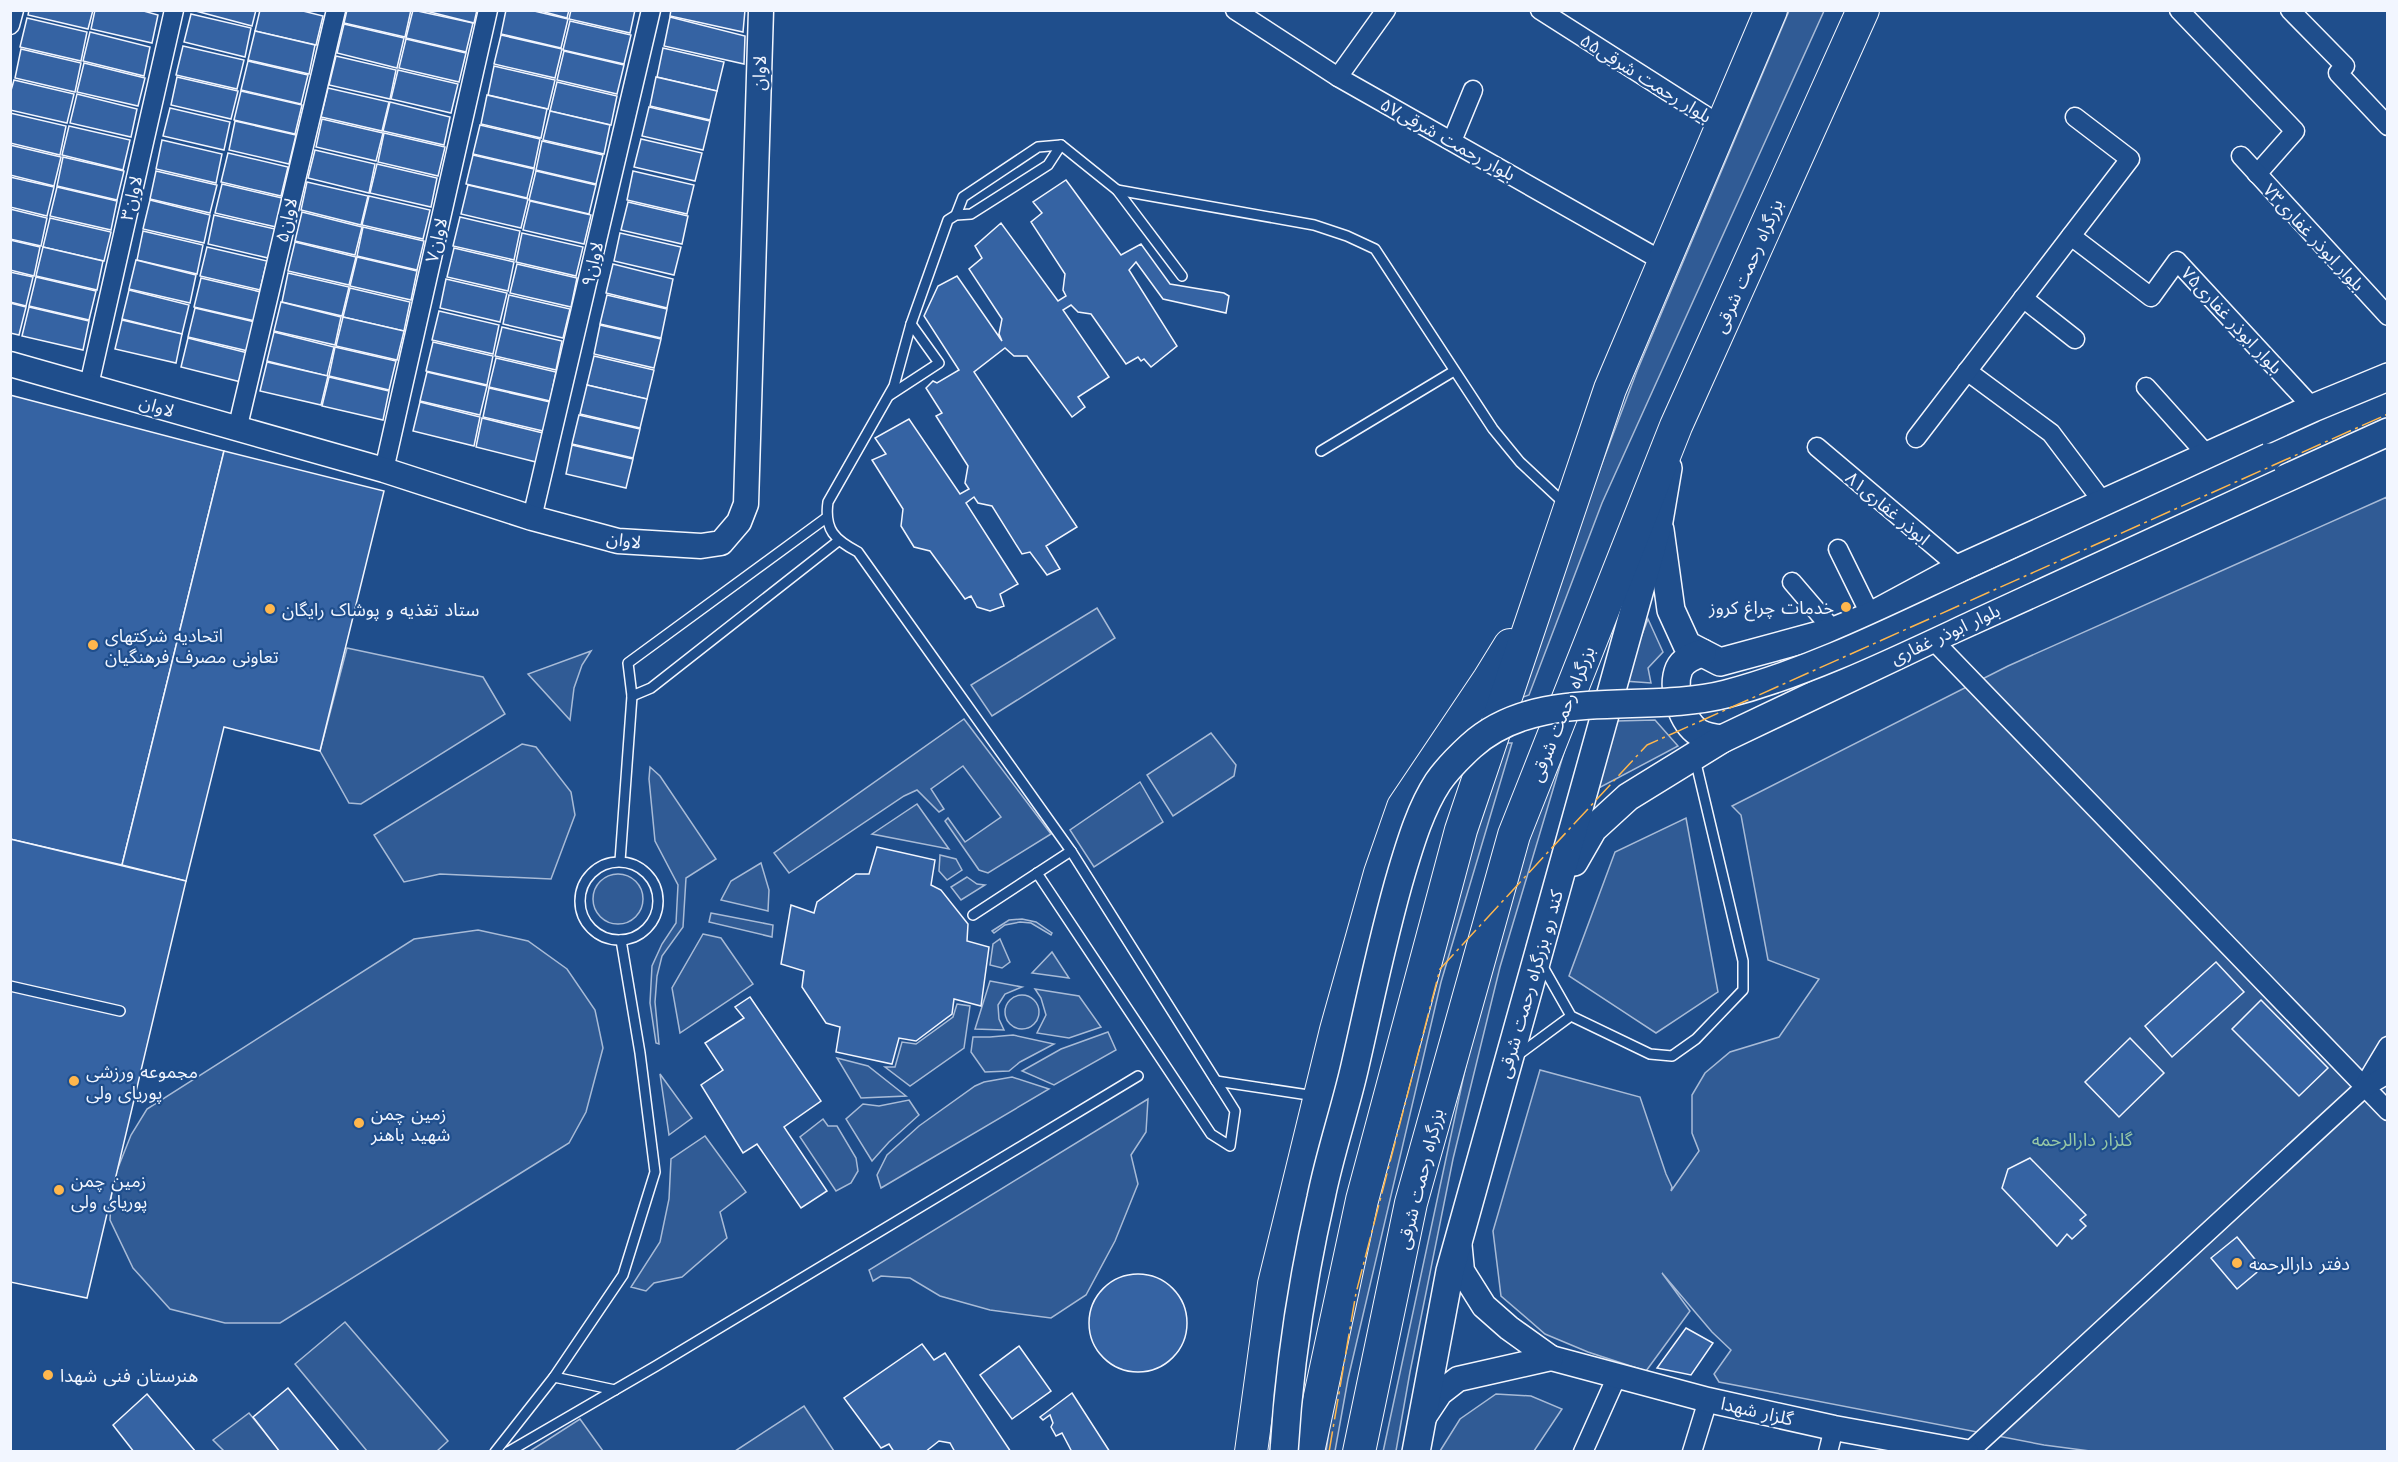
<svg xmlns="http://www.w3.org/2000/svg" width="2398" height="1462" font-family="'Work Sans','Noto Sans Arabic',sans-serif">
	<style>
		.built { fill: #305b95; stroke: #a8bbd7; stroke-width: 1.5 }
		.building { fill: #3563a3; stroke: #f2f6ff; stroke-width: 1.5 }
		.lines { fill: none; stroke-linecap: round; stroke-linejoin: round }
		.service-casing { stroke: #f2f6ff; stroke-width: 12 }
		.minor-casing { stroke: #f2f6ff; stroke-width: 21 }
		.tertiary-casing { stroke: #f2f6ff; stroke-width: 27 }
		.secondary-casing { stroke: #f2f6ff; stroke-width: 30 }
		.trunk-casing { stroke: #f2f6ff; stroke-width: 34 }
		.service { stroke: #1f4e8c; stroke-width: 9 }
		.minor { stroke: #1f4e8c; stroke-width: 18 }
		.tertiary { stroke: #1f4e8c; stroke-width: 24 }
		.secondary { stroke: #1f4e8c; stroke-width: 27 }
		.trunk { stroke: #1f4e8c; stroke-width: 32 }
		.secondary-bridge-casing { stroke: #f2f6ff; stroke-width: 30; stroke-linecap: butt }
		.secondary-bridge { stroke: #1f4e8c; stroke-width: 27 }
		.power { stroke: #ffb74d; stroke-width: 1.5; stroke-dasharray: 21 4.5 3 4.5; stroke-linecap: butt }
		.poi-dot { fill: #ffb74d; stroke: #1f4e8c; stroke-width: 2 }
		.labels { text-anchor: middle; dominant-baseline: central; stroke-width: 4.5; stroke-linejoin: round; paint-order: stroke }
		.street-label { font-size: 18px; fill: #f2f6ff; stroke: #1f4e8c }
		.poi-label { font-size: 18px; fill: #f2f6ff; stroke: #1f4e8c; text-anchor: start }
		.park-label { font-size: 18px; fill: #97c8a6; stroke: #1f4e8c }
	</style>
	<rect width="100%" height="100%" fill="#1f4e8c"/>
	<g class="built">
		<path d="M1789 11H1824L1602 503 1529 695 1512 701 1637 371Z"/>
		<path d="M2387 497V1451H2090L2044 1445 1719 1382 1714 1374 1731 1350 1712 1332 1662 1273 1690 1311 1646 1371 1588 1352 1545 1334 1501 1296 1493 1231 1540 1070 1640 1097 1666 1174 1672 1187 1671 1191 1699 1151 1692 1133V1095L1705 1073 1730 1052 1779 1037 1819 979 1768 960 1741 815 1732 806 2008 666Z"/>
		<path d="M1097 608 1115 638 992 716 971 685Z"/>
		<path d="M1648 619 1663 652 1648 668 1651 683 1624 681Z"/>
		<path d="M347 648 483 677 505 714 361 804 349 803 320 751Z"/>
		<path d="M591 651 582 665 574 688 570 720 528 674Z"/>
		<path d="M964 719 1051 834 988 873 979 870 945 821 948 818 965 842 1001 817 963 766 931 789 944 809 939 812 917 790 904 796 789 873 774 853Z"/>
		<path d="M1655 720 1678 746 1595 790 1616 721Z"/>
		<path d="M1571 729 1500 967 1453 1159 1410 1372 1396 1451 1383 1452 1474 1028 1546 782Z"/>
		<path d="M1211 733 1236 765 1234 776 1173 816 1147 775Z"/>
		<path d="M1501 743H1512L1441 982 1348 1379 1335 1451 1326 1452 1341 1349 1442 931Z"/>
		<path d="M522 744 536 747 571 792 575 815 551 879 440 874 404 882 374 835Z"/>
		<path d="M650 767 660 776 716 859 686 878 683 927 662 956 657 976 655 1002 659 1044 656 1043 650 1003 652 966 662 944 676 923 678 885 655 841 649 779Z"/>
		<path d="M1140 782 1163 822 1094 867 1070 830Z"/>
		<path d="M917 804 949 849 872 834Z"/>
		<path d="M1686 818 1718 992 1656 1033 1569 976 1615 852Z"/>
		<path d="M940 855 956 859 962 870 947 880 939 871Z"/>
		<path d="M761 863 769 890 768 911 721 900 731 881Z"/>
		<circle cx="618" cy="899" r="25"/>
		<path d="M967 877 977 884 985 885 961 900 951 887Z"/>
		<path d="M711 913 773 925 772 937 709 922Z"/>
		<path d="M1022 919 1036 922 1052 933 1051 935 1031 923 1020 922 1005 925 994 933 992 931 1009 920Z"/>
		<path d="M478 930 528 941 567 969 595 1010 603 1048 586 1112 569 1143 280 1323H225L170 1309 133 1268 110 1220 112 1183 131 1135 147 1109 414 939Z"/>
		<path d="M703 934 721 938 753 984 680 1033 672 988Z"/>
		<path d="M1000 939 1010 962 1002 968 990 965 993 944Z"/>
		<path d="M1052 952 1069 978 1032 973Z"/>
		<path d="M990 981 1022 987 1005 994 998 1005 999 1019 1004 1030 975 1029Z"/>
		<path d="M1035 989 1079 996 1101 1027 1069 1038 1037 1033 1046 1015 1041 998Z"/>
		<circle cx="1022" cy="1012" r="17"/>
		<path d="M957 1004 970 1006 964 1048 910 1086 885 1067H895L902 1042 916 1044 953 1017Z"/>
		<path d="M1108 1032 1116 1050 1054 1085 1022 1071 1061 1049Z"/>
		<path d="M1013 1035 1054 1044 1020 1062 1009 1071 985 1072 971 1052 973 1037H990Z"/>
		<path d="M837 1058 868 1066 906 1096 861 1098Z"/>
		<path d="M660 1074 692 1118 669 1135Z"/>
		<path d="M1012 1077 1049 1089 881 1188 877 1175 887 1155 919 1126 975 1086 984 1082Z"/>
		<path d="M1148 1099 1146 1132 1131 1155 1138 1184 1115 1241 1086 1295 1051 1318 990 1310 940 1296 910 1278 881 1276 873 1281 869 1270Z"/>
		<path d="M909 1100 919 1115 889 1142 872 1161 846 1119 863 1104 879 1106Z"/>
		<path d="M823 1119 828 1126H837L856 1158 858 1171 851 1183 836 1191 800 1137Z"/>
		<path d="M705 1136 746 1192 720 1212 727 1238 682 1277 654 1283 646 1291 631 1287 660 1242 669 1199 671 1159Z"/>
		<path d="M345 1322 448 1441 437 1451H367L295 1364Z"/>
		<path d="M1496 1394 1531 1396 1562 1409 1534 1451H1440L1460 1419Z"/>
		<path d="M804 1406 834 1451H735Z"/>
		<path d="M249 1413 280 1451H224L213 1440Z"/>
		<path d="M580 1419 603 1451H530Z"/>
	</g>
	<g class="building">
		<path d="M29 10H93L88 29 28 15Z"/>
		<path d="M95 10H140L158 15 152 43 91 29Z"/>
		<path d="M192 10H256L252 26Z"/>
		<path d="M260 10H299L323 16 316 45 255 31Z"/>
		<path d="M347 10H411L405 37 344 23Z"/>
		<path d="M413 10 473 23 466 52 406 38Z"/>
		<path d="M422 10H477L474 23Z"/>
		<path d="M506 10H530L568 19 561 48 501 34Z"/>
		<path d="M537 10H569L567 18Z"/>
		<path d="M571 10H635L630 33 569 19Z"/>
		<path d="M671 10H745L743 32 670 16Z"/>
		<path d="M191 14 251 28 245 57 184 42Z"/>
		<path d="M670 17 745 36 744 64 664 46Z"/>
		<path d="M27 18 87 32 81 61 20 47Z"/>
		<path d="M570 21 631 35 624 64 563 50Z"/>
		<path d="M344 24 404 38 397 68 337 53Z"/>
		<path d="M255 31 315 45 309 74 248 60Z"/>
		<path d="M90 32 150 47 144 76 83 61Z"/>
		<path d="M501 35 562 49 555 78 494 64Z"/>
		<path d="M406 39 466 53 459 82 399 68Z"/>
		<path d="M183 46 244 60 237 89 176 75Z"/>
		<path d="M663 48 724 62 717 91 657 77Z"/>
		<path d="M21 49 81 63 75 92 15 78Z"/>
		<path d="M564 51 624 65 617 94 557 80Z"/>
		<path d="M336 56 396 70 390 99 329 85Z"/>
		<path d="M248 61 308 75 301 104 241 90Z"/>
		<path d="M84 63 145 78 138 106 77 92Z"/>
		<path d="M494 66 555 80 548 109 488 95Z"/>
		<path d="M398 70 458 84 451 113 391 99Z"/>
		<path d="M177 77 238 91 231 119 171 105Z"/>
		<path d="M656 77 717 91 710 120 650 106Z"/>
		<path d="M14 80 74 94 67 123 10 110V94Z"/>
		<path d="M557 82 617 96 611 125 550 111Z"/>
		<path d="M328 88 389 102 382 131 321 117Z"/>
		<path d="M241 91 302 105 295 134 234 120Z"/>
		<path d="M77 94 137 109 131 137 70 123Z"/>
		<path d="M487 95 547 109 541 138 481 124Z"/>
		<path d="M390 102 450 117 444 145 383 131Z"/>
		<path d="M649 107 710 121 703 150 642 136Z"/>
		<path d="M170 108 230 122 224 150 163 136Z"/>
		<path d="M550 111 610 125 604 154 543 140Z"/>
		<path d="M10 113 66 126 60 155 10 143Z"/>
		<path d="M322 119 383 133 376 161 316 147Z"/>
		<path d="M235 121 296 135 289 164 229 150Z"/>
		<path d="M480 125 540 139 534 168 473 154Z"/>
		<path d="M69 126 130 140 123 170 62 155Z"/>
		<path d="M384 133 445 147 438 176 378 162Z"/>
		<path d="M641 139 702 153 695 181 634 167Z"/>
		<path d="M162 140 222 154 216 183 156 169Z"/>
		<path d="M542 141 603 155 596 184 536 170Z"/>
		<path d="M10 145 61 157 54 186 10 175Z"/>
		<path d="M315 150 375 164 369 193 308 178Z"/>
		<path d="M228 153 288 167 281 196 221 182Z"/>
		<path d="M473 155 534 169 527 198 466 184Z"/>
		<path d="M63 157 124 171 117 200 57 186Z"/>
		<path d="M377 164 437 178 431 207 370 193Z"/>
		<path d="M156 171 217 185 210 213 150 199Z"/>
		<path d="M536 171 596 185 589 214 529 200Z"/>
		<path d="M633 171 694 185 687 214 627 200Z"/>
		<path d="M10 177 54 187 47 216 10 207Z"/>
		<path d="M1066 180 1121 255 1141 244 1170 284 1224 293 1229 296 1226 313 1163 299 1136 262 1129 270 1177 346 1151 367 1144 359 1141 361 1138 357 1126 364 1091 314 1078 312 1071 305 1063 310 1109 377 1078 397 1085 407 1072 417 1027 356H1014L1005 348 974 372 1077 527 1046 546 1060 569 1047 575 1030 552 1022 554 992 506 978 503 974 497 966 503 1018 584 1000 594 1004 606 990 611 977 607 971 596 965 599 930 551 914 547 901 526 903 509 872 460 886 454 875 438 909 419 960 494 969 489 965 483 968 466 936 416 942 413 926 388 933 381 937 383 959 370 924 316 938 286 957 276 1002 341 999 334 1002 319 969 269 982 258 975 246 1001 223 1058 301 1066 296 1063 290 1065 274 1031 222 1042 213 1033 202Z"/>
		<path d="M307 182 368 196 361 225 301 210Z"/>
		<path d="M222 184 282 198 276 227 215 213Z"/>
		<path d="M468 185 528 199 521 228 461 214Z"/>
		<path d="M57 187 117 201 111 230 50 216Z"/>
		<path d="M369 196 430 210 423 239 362 225Z"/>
		<path d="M150 200 210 215 204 243 143 229Z"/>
		<path d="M530 201 591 215 584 244 523 230Z"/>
		<path d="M628 202 688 216 682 244 621 230Z"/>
		<path d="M10 209 47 218 41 246 10 239Z"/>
		<path d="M302 212 362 227 355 255 295 241Z"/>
		<path d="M214 215 275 229 268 258 208 244Z"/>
		<path d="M460 217 520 231 514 260 453 246Z"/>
		<path d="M50 218 111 232 104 261 43 247Z"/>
		<path d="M363 227 424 241 417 270 357 256Z"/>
		<path d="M143 231 203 245 197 274 137 260Z"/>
		<path d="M522 233 583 247 576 276 516 262Z"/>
		<path d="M620 233 681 247 674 275 614 261Z"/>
		<path d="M10 240 40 247 34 276 10 270Z"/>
		<path d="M295 242 356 257 349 285 288 271Z"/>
		<path d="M43 247 103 261 97 290 36 276Z"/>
		<path d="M207 247 267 261 260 290 200 276Z"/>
		<path d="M454 248 514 262 508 291 447 277Z"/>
		<path d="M357 257 417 271 411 300 350 286Z"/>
		<path d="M136 260 196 275 190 303 129 289Z"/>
		<path d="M517 264 577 278 571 307 510 293Z"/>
		<path d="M613 264 673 279 667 308 606 293Z"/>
		<path d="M10 272 33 277 26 306 10 302Z"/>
		<path d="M288 273 349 287 342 316 282 302Z"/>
		<path d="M36 277 96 291 89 320 29 306Z"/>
		<path d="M201 278 261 292 255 321 194 307Z"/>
		<path d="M446 279 507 293 500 322 440 308Z"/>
		<path d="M350 288 410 302 404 331 343 317Z"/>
		<path d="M129 290 189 305 182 334 122 319Z"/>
		<path d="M509 295 570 309 563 338 503 324Z"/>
		<path d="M607 295 667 309 661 338 600 324Z"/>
		<path d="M281 302 341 317 335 345 274 331Z"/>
		<path d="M10 303 26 307 19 335 10 333Z"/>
		<path d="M29 307 89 321 83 350 22 336Z"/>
		<path d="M195 308 255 322 248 351 188 337Z"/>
		<path d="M439 311 499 325 493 354 432 340Z"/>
		<path d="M343 317 404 331 397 360 336 346Z"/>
		<path d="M122 320 182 334 176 363 115 349Z"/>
		<path d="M600 325 661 339 654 368 594 354Z"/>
		<path d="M502 327 562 341 556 370 495 356Z"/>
		<path d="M274 332 334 347 327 376 267 361Z"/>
		<path d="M188 338 248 353 241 382 181 367Z"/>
		<path d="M433 342 493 356 487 385 426 371Z"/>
		<path d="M335 347 396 361 389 390 329 376Z"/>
		<path d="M594 356 654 370 647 399 587 385Z"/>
		<path d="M496 358 556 372 550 401 489 387Z"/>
		<path d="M267 362 328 376 321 405 260 391Z"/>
		<path d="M427 372 487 386 480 415 420 401Z"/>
		<path d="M329 377 389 391 383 420 322 406Z"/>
		<path d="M587 385 647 399 640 428 580 414Z"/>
		<path d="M489 388 550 402 543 431 483 417Z"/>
		<path d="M10 395 224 451 122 865 10 839Z"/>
		<path d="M420 402 480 417 474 446 413 431Z"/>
		<path d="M579 415 640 429 633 458 572 444Z"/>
		<path d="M482 418 543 433 536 462 476 447Z"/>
		<path d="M572 445 633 459 626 488 566 474Z"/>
		<path d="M224 451 384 491 320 751 224 727 186 881 122 865Z"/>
		<path d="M10 839 186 881 87 1298 10 1282Z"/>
		<path d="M877 847 935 860 931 885 941 890 968 924 967 941 989 947 981 1006 954 999 952 1014 916 1041 899 1038 892 1064 836 1052 840 1027 826 1023 802 987 804 971 781 964 791 905 814 913 817 902 856 874H869Z"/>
		<path d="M2216 962 2244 992 2172 1057 2145 1026Z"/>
		<path d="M750 997 821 1101 784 1127 827 1191 801 1208 757 1144 743 1153 701 1085 723 1070 705 1043 744 1018 735 1007Z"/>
		<path d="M2261 1000 2328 1068 2299 1096 2232 1029Z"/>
		<path d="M2130 1038 2164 1073 2119 1117 2085 1082Z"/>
		<path d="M2030 1158 2086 1215 2080 1220 2086 1226 2072 1239 2067 1234 2057 1246 2002 1188 2008 1169Z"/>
		<path d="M2237 1237 2262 1268 2237 1289 2211 1258Z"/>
		<circle cx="1138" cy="1323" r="49"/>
		<path d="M1686 1328 1713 1343 1691 1375 1657 1368Z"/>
		<path d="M922 1344 934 1360 945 1353 1011 1452H955L950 1443 939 1441 925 1452H894L889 1444 881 1448 844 1398Z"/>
		<path d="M1019 1346 1051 1391 1012 1419 980 1375Z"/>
		<path d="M288 1388 340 1452H280L253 1417Z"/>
		<path d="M1072 1393 1110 1452H1072L1062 1433 1056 1436 1051 1427 1053 1423 1050 1415 1043 1420 1040 1417Z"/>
		<path d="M147 1394 196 1452H134L113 1425Z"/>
	</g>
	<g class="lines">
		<g class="service-casing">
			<g id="service">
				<path d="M1117 190 1314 225 1347 236 1375 249 1493 429 1520 462 1566 505"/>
				<path d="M956 215 963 197 1038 147 1061 145 1117 190 1182 276"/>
				<path d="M890 395 939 363 911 324"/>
				<path d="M1321 451 1454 371"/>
				<path d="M826 518 628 663 632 696 651 688 837 542"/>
				<path d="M620 861 632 696"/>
				<circle cx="619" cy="901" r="39"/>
				<path d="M1037 873 1211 1134 1230 1146 1235 1111 1071 851 858 552C835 540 824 530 828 502L894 386 911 324 948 220 956 215 971 214 1048 165 1061 145"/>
				<path d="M973 915 1071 851"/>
				<path d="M1542 965 1571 1016 1650 1054 1672 1056 1696 1039 1743 990V961L1695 759"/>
				<path d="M10 986 120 1011"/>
				<path d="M1518 1055 1571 1016"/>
				<path d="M1216 1081 1315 1096"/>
				<path d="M554 1377 615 1390"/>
				<path d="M495 1452 554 1377 623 1275 655 1172 640 1053 621 940"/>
				<path d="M508 1452 656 1366 1138 1076"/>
			</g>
		</g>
		<g class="minor-casing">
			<g id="minor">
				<path d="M1235 10 1338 77 1664 262"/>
				<path d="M1540 10 1722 126"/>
				<path d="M2179 10 2295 131 2257 174"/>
				<path d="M2290 10 2345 66 2338 73 2388 126"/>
				<path d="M10 25 14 10"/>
				<path d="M1338 77 1386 10"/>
				<path d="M1452 141 1473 90"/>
				<path d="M2241 156 2388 316"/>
				<path d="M2071 236 2151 297 2177 261 2313 408"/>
				<path d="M2023 298 2075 339"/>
				<path d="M1967 371 2051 433 2103 502"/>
				<path d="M89 385 174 10"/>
				<path d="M2146 387 2208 456"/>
				<path d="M237 430 336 10"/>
				<path d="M1916 438 2130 159 2075 117"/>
				<path d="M1817 447 1960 568"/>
				<path d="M384 470 488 10"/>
				<path d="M532 518 651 10"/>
				<path d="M1838 549 1871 616"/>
				<path d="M1792 582 1834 631"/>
				<path d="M1932 639 2388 1111"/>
				<path d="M2364 1086 2388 1046"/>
				<path d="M1583 1452 1617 1376"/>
				<path d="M1692 1452 1708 1400"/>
				<path d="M1828 1452 1834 1428"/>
				<path d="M1969 1452 2364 1088 2388 1074"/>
			</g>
		</g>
		<g class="tertiary-casing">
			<g id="tertiary">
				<path d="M10 364 384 470 532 518 618 541 701 546 721 543 739 522 746 504 761 10"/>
				<path d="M1551 1358 1708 1400 1834 1428 1966 1452"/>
				<path d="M1424 1417 1440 1393 1458 1379 1551 1358 1509 1328 1484 1306 1462 1271 1459 1240"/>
			</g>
		</g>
		<g class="secondary-casing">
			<g id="secondary">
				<path d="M1660 530 1671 610 1687 645 1720 662 1834 631 1871 616 1960 568 2313 408 2388 377"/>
				<path d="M1702 653C1693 656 1683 660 1679 669 1671 688 1682 722 1699 733 1706 737 1714 738 1722 739"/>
				<path d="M1574 862 1593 829 1628 797 1722 739 1932 639 2388 432"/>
				<path d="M1416 1452 1450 1271 1659 521 1668 468"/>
			</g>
		</g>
		<g class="trunk-casing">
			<g id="trunk">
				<path d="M1251 1452 1274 1284 1336 1030 1380 873 1403 807 1489 679 1510 645"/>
				<path d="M1308 1452 1362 1200 1461 830 1610 389 1771 10"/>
				<path d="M1359 1452 1411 1203 1514 835 1676 426 1863 10"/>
			</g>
		</g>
		<use href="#service" class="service"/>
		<use href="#minor" class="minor"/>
		<use href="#tertiary" class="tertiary"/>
		<use href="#secondary" class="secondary"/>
		<use href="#trunk" class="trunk"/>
		<g class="secondary-bridge-casing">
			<path id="secondary-bridge" d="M1284 1452C1289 1366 1302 1282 1321 1198 1330 1153 1345 1110 1355 1066 1370 1001 1383 935 1402 871 1411 841 1421 808 1438 782 1447 769 1459 757 1471 746 1538 685 1645 715 1726 694 1809 672 1886 634 1963 598 2065 551 2167 504 2269 457"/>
		</g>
		<use href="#secondary-bridge" class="secondary-bridge"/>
		<path class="power" d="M1329 1452 1356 1293 1440 969 1647 745 2388 414"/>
	</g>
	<g class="poi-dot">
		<circle cx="1846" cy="607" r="6"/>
		<circle cx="270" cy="609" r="6"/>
		<circle cx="93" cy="645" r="6"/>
		<circle cx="74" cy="1081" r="6"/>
		<circle cx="359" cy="1123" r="6"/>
		<circle cx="59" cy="1190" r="6"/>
		<circle cx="2237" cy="1263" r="6"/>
		<circle cx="48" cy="1375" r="6"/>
	</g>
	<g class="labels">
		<g class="street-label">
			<text transform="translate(759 73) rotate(-88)">لاوان</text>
			<text transform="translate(1646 78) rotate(32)">بلوار رحمت شرقی۵۵</text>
			<text transform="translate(1448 139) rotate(29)">۵۷بلوار رحمت شرقی</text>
			<text transform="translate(131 198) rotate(-77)">۳لاوان</text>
			<text transform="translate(286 220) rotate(-77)">۵لاوان</text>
			<text transform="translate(2314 237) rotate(47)">بلوار ابوذر غفاری۷۳</text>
			<text transform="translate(436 240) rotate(-77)">۷لاوان</text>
			<text transform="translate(592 264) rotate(-77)">۹لاوان</text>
			<text transform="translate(1748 266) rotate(-66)">بزرگراه رحمت شرقی</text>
			<text transform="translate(2232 320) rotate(47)">بلوار ابوذر غفاری۷۵</text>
			<text transform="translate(157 406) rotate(17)">لاوان</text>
			<text transform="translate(1888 508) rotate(40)">۸۱ابوذر غفاری</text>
			<text transform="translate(624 540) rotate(8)">لاوان</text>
			<text transform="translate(1945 634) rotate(-25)">بلوار ابوذر غفاری</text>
			<text transform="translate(1562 714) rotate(-68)">بزرگراه رحمت شرقی</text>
			<text transform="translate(1530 984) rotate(-74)">کند رو بزرگراه رحمت شرقی</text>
			<text transform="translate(1420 1179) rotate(-76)">بزرگراه رحمت شرقی</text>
			<text transform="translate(1757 1411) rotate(13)">گلزار شهدا</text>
		</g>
		<g class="poi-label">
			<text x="1834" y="607" text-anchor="end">خدمات چراغ کروز</text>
			<text x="282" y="609">ستاد تغذیه و پوشاک رایگان</text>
			<text x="105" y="635">اتحادیه شرکتهای<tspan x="105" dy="21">تعاونی مصرف فرهنگیان</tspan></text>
			<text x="86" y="1071">مجموعه ورزشی<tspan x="86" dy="21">پوریای ولی</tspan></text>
			<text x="371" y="1113">زمین چمن<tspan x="371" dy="21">شهید باهنر</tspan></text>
			<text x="71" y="1180">زمین چمن<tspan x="71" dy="21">پوریای ولی</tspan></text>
			<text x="2249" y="1263">دفتر دارالرحمه</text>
			<text x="60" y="1375">هنرستان فنی شهدا</text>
		</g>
		<g class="park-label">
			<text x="2082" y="1139">گلزار دارالرحمه</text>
		</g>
	</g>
	<rect width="2398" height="1462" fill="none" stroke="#f2f6ff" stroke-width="24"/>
</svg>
